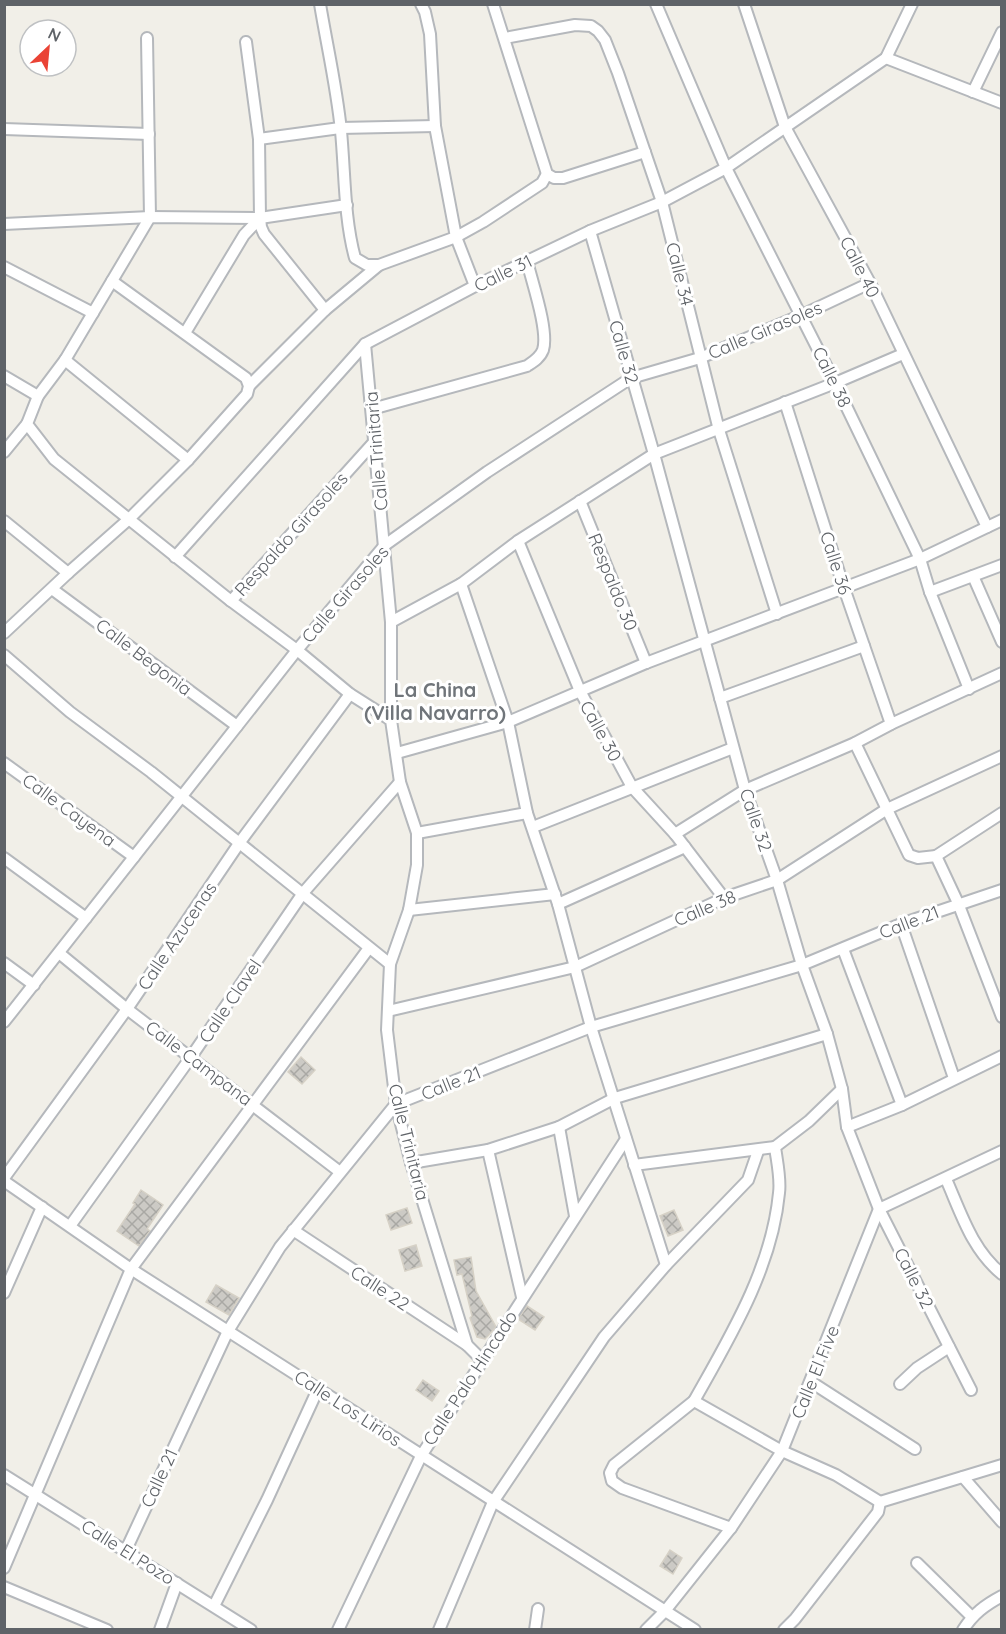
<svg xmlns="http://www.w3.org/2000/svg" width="1006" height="1634" font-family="Quicksand,sans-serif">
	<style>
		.building { fill: url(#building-cross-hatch); stroke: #d6d1c6; stroke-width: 1.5 }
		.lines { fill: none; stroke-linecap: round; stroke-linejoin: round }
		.street-casing { stroke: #b5b8bc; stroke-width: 14 }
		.street { stroke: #fff; stroke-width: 10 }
		.labels { text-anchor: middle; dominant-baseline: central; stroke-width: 6; stroke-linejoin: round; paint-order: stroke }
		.street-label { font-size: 18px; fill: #5f6368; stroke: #fff }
		.neighbourhood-label { font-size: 20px; font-weight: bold; fill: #70757a; stroke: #fff }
	</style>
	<defs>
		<pattern id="building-cross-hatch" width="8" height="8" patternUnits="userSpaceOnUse" patternTransform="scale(1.5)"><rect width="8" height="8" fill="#cccac5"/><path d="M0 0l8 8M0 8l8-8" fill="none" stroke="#a9a8a4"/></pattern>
	</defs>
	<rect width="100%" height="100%" fill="#f1efe8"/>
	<g class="building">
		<path d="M301 1057 315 1070 302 1084 288 1072Z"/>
		<path d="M141 1190 163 1205 147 1229 150 1231 139 1246 117 1231 135 1204 133 1203Z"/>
		<path d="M407 1208 412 1223 391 1230 386 1215Z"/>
		<path d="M674 1210 683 1230 668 1236 660 1216Z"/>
		<path d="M416 1245 422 1266 405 1271 399 1250Z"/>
		<path d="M471 1257 476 1291 496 1327 485 1339 477 1337 470 1318 472 1316 462 1274 457 1275 454 1260Z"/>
		<path d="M216 1285 239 1298 229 1315 206 1302Z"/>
		<path d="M527 1306 544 1317 535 1330 518 1319Z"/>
		<path d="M423 1380 439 1391 432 1401 416 1390Z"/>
		<path d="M670 1550 682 1558 673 1574 660 1566Z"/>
	</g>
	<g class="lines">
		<g class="street-casing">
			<g id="street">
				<path d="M320 4C327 46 337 89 341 131 345 173 344 218 355 258L367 265H379L456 237 483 222 542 183 547 174"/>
				<path d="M421 4 425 12 430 34 435 126 456 237 475 286"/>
				<path d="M493 4 547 174 554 178H563L645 152"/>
				<path d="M656 4 726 168 835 383 920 559 930 592 969 689"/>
				<path d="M744 4 785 127 870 283 987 527"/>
				<path d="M505 38 575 25 591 26 598 31 605 40 618 73 662 202 719 430 777 614"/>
				<path d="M886 58 1002 103"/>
				<path d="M973 92 1002 32"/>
				<path d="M4 129 149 134"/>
				<path d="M259 139 340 128 435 126"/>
				<path d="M260 218 261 227 264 234 325 310"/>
				<path d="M4 224 150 217 260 218 259 139 246 42"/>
				<path d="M590 231 654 454 745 790 777 880 802 965 827 1034 842 1089 847 1127 879 1209 971 1390"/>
				<path d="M4 267 93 313"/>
				<path d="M185 333 244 235 260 218 347 205"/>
				<path d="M365 344 391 622V720L400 782 417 833V865L409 910 390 964 387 1030 396 1104 411 1163 467 1345 482 1360"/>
				<path d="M65 360 188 460"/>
				<path d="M4 376 38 396 65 360 150 217 147 38"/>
				<path d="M249 386 325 310 379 265"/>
				<path d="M38 396 27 424 54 459 231 601 297 650 350 694 391 720"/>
				<path d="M785 402 844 588 891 724"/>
				<path d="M372 409 527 366C533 362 540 358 543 350 549 331 532 282 527 261"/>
				<path d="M4 452 27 424"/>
				<path d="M580 501 646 663"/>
				<path d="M4 521 68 573"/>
				<path d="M518 541 580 691 632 787 675 834 724 898"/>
				<path d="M175 557 365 344 475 286 590 231 662 202 726 168 886 58 912 4"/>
				<path d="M973 576 1002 642"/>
				<path d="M461 584 508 722 527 813 558 904 591 1027 666 1265"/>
				<path d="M52 589 237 726"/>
				<path d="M930 592 1002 565"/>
				<path d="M231 601 375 441"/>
				<path d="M391 622 461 584 518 541 654 454 835 383 903 354"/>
				<path d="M4 633 68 573 129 519 188 460 247 394 249 386 246 378 112 281"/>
				<path d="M4 655 70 712 151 772 390 964"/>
				<path d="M720 698 864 646"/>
				<path d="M855 743 909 855 918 858 936 856 958 903 1002 1017"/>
				<path d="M397 753 508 722 646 663 920 559 1002 520"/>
				<path d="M4 763 134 857"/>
				<path d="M533 827 733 748"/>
				<path d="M417 833 527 813"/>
				<path d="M675 834 745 790 855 743 891 724 1002 673"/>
				<path d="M936 856 1002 813"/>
				<path d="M4 858 86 918"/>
				<path d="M558 904 685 847"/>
				<path d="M409 910 555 894"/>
				<path d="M901 924 954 1078"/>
				<path d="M843 949 902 1105 847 1127"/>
				<path d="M59 953 127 1009 340 1172"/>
				<path d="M4 963 34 985"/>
				<path d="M388 1011 575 967 724 898 777 880 887 809 1002 756"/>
				<path d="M4 1022 297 650 385 545 487 472 631 378 700 358 802 315 870 283"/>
				<path d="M842 1089 809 1121 775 1147C777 1162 781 1179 779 1193 772 1268 730 1337 694 1401L782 1451 836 1475 880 1502"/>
				<path d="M902 1105 1002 1056"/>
				<path d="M559 1127 575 1216"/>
				<path d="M488 1150 522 1297"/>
				<path d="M411 1163 488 1150 559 1127 615 1098 827 1034"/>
				<path d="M634 1165 775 1147"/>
				<path d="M4 1178 127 1009 240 842 350 694"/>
				<path d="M946 1179C961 1213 972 1250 1002 1274"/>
				<path d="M4 1181 131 1269 695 1630"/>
				<path d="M70 1226 191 1057 303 893 400 782"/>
				<path d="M293 1230 467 1345"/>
				<path d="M4 1293 42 1207"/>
				<path d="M811 1382 915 1449"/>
				<path d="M900 1384 917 1368 949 1347"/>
				<path d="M694 1401 614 1465 610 1473 612 1481 622 1488 731 1528"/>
				<path d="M4 1475 251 1630"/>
				<path d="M963 1477 1002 1522"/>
				<path d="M880 1502 1002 1465"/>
				<path d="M126 1550 228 1331 280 1247 396 1104 591 1027 802 965 901 924 1002 890"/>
				<path d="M917 1563 972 1617"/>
				<path d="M4 1568 131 1269 369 948"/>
				<path d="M4 1587 107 1630"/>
				<path d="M214 1606 267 1500 318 1389"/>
				<path d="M160 1630 177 1583"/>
				<path d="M338 1630 421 1456 626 1139"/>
				<path d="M439 1630 493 1502 604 1337 666 1265 748 1180 758 1151"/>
				<path d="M535 1630 538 1609"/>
				<path d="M646 1630 665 1611 731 1528 782 1451 879 1209 1002 1151"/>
				<path d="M784 1630 795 1619 878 1512 880 1502"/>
				<path d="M963 1630C973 1614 985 1605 1002 1596"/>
			</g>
		</g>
		<use href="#street" class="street"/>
	</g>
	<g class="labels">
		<g class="street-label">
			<text transform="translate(860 267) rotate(63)">Calle 40</text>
			<text transform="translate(503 273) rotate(-26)">Calle 31</text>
			<text transform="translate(680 274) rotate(76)">Calle 34</text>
			<text transform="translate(765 330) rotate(-23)">Calle Girasoles</text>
			<text transform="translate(624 352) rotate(74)">Calle 32</text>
			<text transform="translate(832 377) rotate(64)">Calle 38</text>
			<text transform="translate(376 451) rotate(-95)">Calle Trinitaria</text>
			<text transform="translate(291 534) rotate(-48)">Respaldo Girasoles</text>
			<text transform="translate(836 563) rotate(72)">Calle 36</text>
			<text transform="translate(613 582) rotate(68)">Respaldo 30</text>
			<text transform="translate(345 594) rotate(-49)">Calle Girasoles</text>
			<text transform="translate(144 657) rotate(37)">Calle Begonia</text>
			<text transform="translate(601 731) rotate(61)">Calle 30</text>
			<text transform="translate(69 810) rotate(36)">Calle Cayena</text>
			<text transform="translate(756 820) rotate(71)">Calle 32</text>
			<text transform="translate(705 908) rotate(-23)">Calle 38</text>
			<text transform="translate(909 922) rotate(-21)">Calle 21</text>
			<text transform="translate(177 936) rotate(-56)">Calle Azucenas</text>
			<text transform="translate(230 1001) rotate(-56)">Calle Clavel</text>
			<text transform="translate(199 1063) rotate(37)">Calle Campana</text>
			<text transform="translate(451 1083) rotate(-22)">Calle 21</text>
			<text transform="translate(409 1142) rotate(76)">Calle Trinitaria</text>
			<text transform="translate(914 1278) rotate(63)">Calle 32</text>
			<text transform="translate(380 1288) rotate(33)">Calle 22</text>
			<text transform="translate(815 1372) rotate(-68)">Calle El Five</text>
			<text transform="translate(470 1378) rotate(-57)">Calle Palo Hincado</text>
			<text transform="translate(348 1408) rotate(33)">Calle Los Lirios</text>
			<text transform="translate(159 1478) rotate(-65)">Calle 21</text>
			<text transform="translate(128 1552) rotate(32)">Calle El Pozo</text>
		</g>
		<g class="neighbourhood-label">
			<text x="435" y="689">La China<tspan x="435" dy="23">(Villa Navarro)</tspan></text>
		</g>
	</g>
	<rect width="1006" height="1634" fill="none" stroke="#5f6368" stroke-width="12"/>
	<g transform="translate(48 48) rotate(26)"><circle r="28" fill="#ffffff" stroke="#bfc1c3" stroke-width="1.5"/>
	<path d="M0-4.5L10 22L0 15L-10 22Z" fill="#ea4335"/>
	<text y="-9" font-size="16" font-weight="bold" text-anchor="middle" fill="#5f6368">N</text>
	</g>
</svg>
